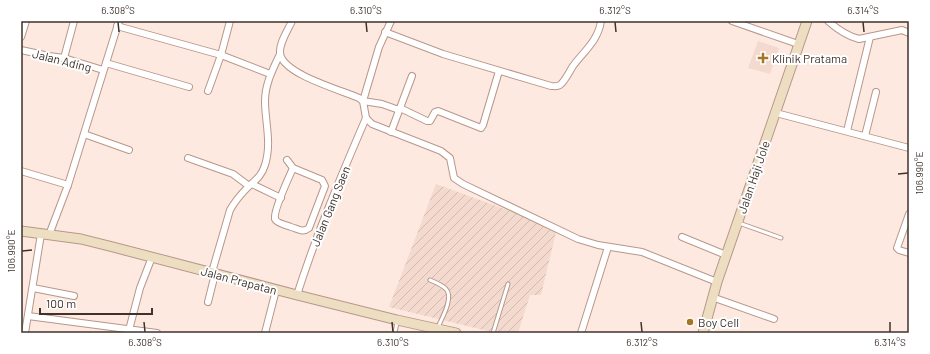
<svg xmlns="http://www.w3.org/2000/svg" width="930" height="354" font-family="Barlow,sans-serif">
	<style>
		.built { fill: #f3d9ce }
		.industrial { fill: url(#industrial-furrows) }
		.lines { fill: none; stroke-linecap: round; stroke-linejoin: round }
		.lane-casing { stroke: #b8978a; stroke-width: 5 }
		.street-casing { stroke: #b8978a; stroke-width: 8 }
		.secondary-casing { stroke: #b8978a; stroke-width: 11 }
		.lane { stroke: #fff; stroke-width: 3 }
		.street { stroke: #fff; stroke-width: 6 }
		.secondary { stroke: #eddec2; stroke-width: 9 }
		.ticks { fill: none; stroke: #3f322c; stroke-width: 1.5 }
		.poi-dot { fill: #a37728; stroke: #fff; stroke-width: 1.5 }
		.labels { text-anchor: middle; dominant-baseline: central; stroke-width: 4; stroke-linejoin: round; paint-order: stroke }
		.poi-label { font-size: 12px; fill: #3f322c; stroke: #fff; text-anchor: start }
		.street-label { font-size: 12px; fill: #3f322c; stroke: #fff }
		.neatline { fill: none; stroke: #3f322c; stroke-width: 1.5 }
		.ticks-label { font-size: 10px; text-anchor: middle; fill: #3f322c }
	</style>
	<defs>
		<pattern id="industrial-furrows" width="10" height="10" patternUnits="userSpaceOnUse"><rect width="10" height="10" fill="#f3d9ce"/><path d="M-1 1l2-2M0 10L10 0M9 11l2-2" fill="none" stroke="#d1bbb1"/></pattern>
	</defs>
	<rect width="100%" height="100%" fill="#fee9e0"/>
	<path class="built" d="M758 41 779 48 770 74 748 68Z"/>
	<path class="industrial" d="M436 184 557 228 541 295H530L518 333H496L389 307Z"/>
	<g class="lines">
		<g class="lane-casing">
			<g id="lane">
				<path d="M739 223 781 238"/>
				<path d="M430 280C435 282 442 285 446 289 454 297 442 318 438 327"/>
				<path d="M395 333 397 322"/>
				<path d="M493 333 508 284"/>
			</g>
		</g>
		<g class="street-casing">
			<g id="street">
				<path d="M292 21C288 30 279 43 280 53 282 74 341 90 359 98L363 101 366 118 372 124 441 151 450 158 454 178 463 184 578 239 598 245 642 252 717 282"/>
				<path d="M391 21 379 47 363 101 382 104 399 110"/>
				<path d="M732 21 798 44"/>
				<path d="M828 21C837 29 847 36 859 39L902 30 909 33"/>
				<path d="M117 26 221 55 230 21"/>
				<path d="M385 32 443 54 551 86C554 86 557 87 560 85 565 81 569 72 573 66 584 51 598 41 601 21"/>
				<path d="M21 37 26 21"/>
				<path d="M21 50 49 56 64 58 103 70"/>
				<path d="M64 58 74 21"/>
				<path d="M106 63 189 87"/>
				<path d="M208 91 221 55 270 74"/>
				<path d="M400 108 427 121H430L435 112 438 111 481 128 483 125 499 71"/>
				<path d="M776 113 909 148"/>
				<path d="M847 131 870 37"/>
				<path d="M391 132 412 76"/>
				<path d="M84 134 129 150"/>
				<path d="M865 136 876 92"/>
				<path d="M188 158 233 174 249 186"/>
				<path d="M287 160 293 168C289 177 273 211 275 219 277 224 287 225 291 227 298 229 303 233 309 228L325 186 322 180 293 168"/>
				<path d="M21 171 68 185"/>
				<path d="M252 184 281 198"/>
				<path d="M909 214 897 248 899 250 909 253"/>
				<path d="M49 235 68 185 119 21"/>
				<path d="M682 237 726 255"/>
				<path d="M212 272 230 210C235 201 242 193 249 186 257 179 262 175 265 165 272 143 265 122 265 101 265 84 273 69 280 54"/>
				<path d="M33 288 74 296"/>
				<path d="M297 295C316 235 341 176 366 118"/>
				<path d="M712 297 774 319"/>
				<path d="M208 302 215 274"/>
				<path d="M28 316 157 333"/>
				<path d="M129 330 140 288 152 257"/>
				<path d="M25 333 41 234"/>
				<path d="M265 333 276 290"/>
				<path d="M581 333 608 247"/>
			</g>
		</g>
		<g class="secondary-casing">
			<g id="secondary">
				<path d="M21 231 81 239 113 247 297 295 397 320 456 333"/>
				<path d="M703 333 717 282 807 21"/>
			</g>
		</g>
		<use href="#lane" class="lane"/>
		<use href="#street" class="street"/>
		<use href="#secondary" class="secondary"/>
	</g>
	<path class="ticks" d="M118 22 119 32M366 22 367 32M615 22 616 32M863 22 864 32M898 174 908 173M22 251 32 250M144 322 145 332M392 322 393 332M641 322 642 332M890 322V332"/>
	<g class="poi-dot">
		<path d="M761 52h4v4h4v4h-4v4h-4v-4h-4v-4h4z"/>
		<circle cx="690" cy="322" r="4"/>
	</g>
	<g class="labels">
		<g class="poi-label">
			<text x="772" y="58">Klinik Pratama</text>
			<text x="698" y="322">Boy Cell</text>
		</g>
		<g class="street-label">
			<text transform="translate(62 60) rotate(14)">Jalan Ading</text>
			<text transform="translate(753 177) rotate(-71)">Jalan Haji Jole</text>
			<text transform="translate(330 206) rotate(-68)">Jalan Gang Saen</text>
			<text transform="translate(239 280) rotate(15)">Jalan Prapatan</text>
		</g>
	</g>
	<rect width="930" height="354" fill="none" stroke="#ffffff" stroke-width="44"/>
	<path d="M40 308v6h112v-6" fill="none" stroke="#3f322c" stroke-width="2"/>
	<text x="46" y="308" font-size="12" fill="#3f322c" stroke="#ffffff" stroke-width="3" paint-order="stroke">100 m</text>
	<rect x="22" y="22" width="886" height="310" class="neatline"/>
	<g class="ticks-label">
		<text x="118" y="14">6.308°S</text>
		<text x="366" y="14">6.310°S</text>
		<text x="615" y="14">6.312°S</text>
		<text x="863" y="14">6.314°S</text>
		<text transform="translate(919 173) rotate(-90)" y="4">106.990°E</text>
		<text transform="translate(11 251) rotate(-90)" y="4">106.990°E</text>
		<text x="145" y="346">6.308°S</text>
		<text x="393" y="346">6.310°S</text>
		<text x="642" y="346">6.312°S</text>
		<text x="890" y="346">6.314°S</text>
	</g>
</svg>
